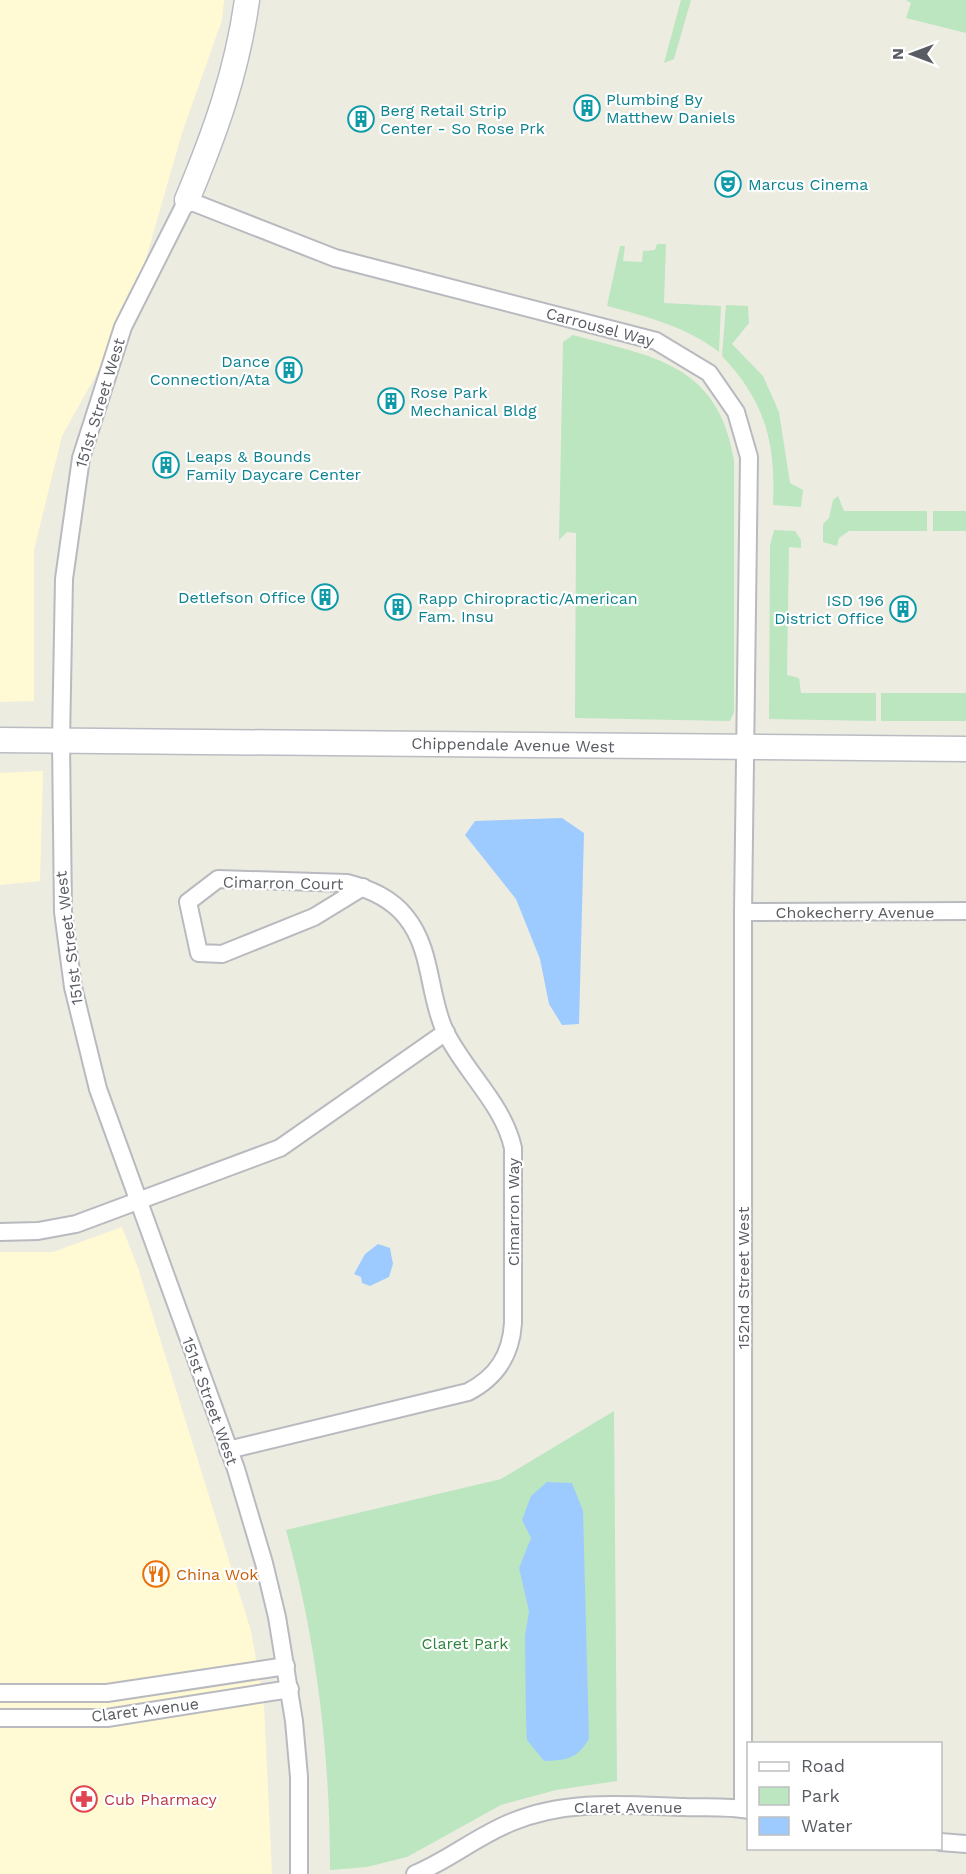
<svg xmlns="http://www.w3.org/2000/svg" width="966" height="1874" font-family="'Work Sans',sans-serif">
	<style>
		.commercial { fill: #fffad3 }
		.green { fill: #bbe6c0 }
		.water { fill: #9ecbff }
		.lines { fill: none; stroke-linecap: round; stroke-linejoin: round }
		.street-casing { stroke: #b8bac0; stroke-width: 20 }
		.secondary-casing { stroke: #b9bcc3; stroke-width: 27 }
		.street { stroke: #fff; stroke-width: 16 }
		.secondary { stroke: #fff; stroke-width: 24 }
		.labels { text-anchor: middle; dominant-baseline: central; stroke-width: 4.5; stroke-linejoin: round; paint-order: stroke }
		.culture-label { font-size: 16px; fill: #0d838f; stroke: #fff; text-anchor: start }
		.street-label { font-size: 16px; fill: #595c62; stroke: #fff }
		.food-label { font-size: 16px; fill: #c56008; stroke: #fff; text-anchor: start }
		.park-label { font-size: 16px; fill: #2f833d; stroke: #fff }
		.health-label { font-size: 16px; fill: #be3a42; stroke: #fff; text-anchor: start }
	</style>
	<rect width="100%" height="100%" fill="#edece0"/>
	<g class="commercial">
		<path d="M0 0H224L222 20 182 133 130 314 62 436 34 550V701L0 702Z"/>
		<path d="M43 771 40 881 0 885V773Z"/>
		<path d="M122 1227 138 1268 251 1631 264 1705 272 1874H0V1252H53Z"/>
	</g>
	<g class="green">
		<path d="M681 0H691L674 59 664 63Z"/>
		<path d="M906 0H966V33L906 18 911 3Z"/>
		<path d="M657 244H666L664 303 721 306 719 352C685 326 648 317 607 306L620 246H625L623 261 642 262 643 251 655 250Z"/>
		<path d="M726 305 748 306 749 323 732 344 763 376 779 412 790 483 803 490 801 507 773 505C776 443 765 401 722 356Z"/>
		<path d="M573 335C653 357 718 363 734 460V712L730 721 575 718 576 533 567 532 559 540 563 342Z"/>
		<path d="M838 496 844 511H927V531H849L839 538 837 546 823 542V524L829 518 833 500Z"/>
		<rect x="933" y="511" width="33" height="20"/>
		<path d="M774 530 795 531 801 540V548L789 547 787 675 799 678 801 693H876V721L769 719 770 546Z"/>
		<rect x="881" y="693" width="85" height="28"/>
		<path d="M614 1411 617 1781 556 1790 501 1805 407 1857 367 1867 330 1870C330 1754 317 1642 286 1530L501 1479Z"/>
	</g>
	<g class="water">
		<path d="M562 818 584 833 579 1024 562 1025 549 1004 540 959 516 899 465 835 475 821Z"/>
		<path d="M378 1244 390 1248 393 1264 389 1277 370 1286 362 1283 361 1277 354 1274 365 1254Z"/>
		<path d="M547 1482 572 1483 583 1511 589 1739C576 1760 566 1760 544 1761L527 1740 526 1721 525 1636 529 1611 519 1568 531 1538 522 1520 531 1496Z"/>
	</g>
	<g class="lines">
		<g class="street-casing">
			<g id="street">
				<path d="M743 912 966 911"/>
				<path d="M0 1232 38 1231 76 1224 280 1148 446 1032"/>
				<path d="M228 1450 468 1392C497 1377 511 1355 513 1323V1148C503 1103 463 1070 444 1029 428 992 432 949 406 917 391 898 370 889 347 883L218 879 188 902 199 953 222 954 314 917 363 887"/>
				<path d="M0 1693H107L286 1666"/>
				<path d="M0 1718H107L290 1689"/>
				<path d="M940 1842 966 1844"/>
				<path d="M299 1874V1777L294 1721 277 1617 264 1563 236 1469 98 1089 73 987 63 912 61 741 64 579 81 458 123 327 187 200 335 258 656 341 709 373 736 412 749 457 743 912V1809"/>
				<path d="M415 1874C449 1860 477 1836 512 1822 567 1799 626 1805 684 1807 705 1808 728 1806 748 1810"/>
			</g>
		</g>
		<g class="secondary-casing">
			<g id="secondary">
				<path d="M187 200C215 133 237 72 247 0"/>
				<path d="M0 740 966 749"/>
			</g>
		</g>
		<use href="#street" class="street"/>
		<use href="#secondary" class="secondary"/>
	</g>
	<defs>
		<g id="building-ring" transform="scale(1.35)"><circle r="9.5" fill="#fff" stroke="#0f9aa8" stroke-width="1.5"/><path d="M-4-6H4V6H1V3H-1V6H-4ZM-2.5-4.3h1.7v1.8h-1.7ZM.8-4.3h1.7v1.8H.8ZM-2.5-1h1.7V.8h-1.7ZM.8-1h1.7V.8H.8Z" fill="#0f9aa8"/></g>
		<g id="theatre-ring" transform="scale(1.35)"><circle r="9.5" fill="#fff" stroke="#0f9aa8" stroke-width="1.5"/><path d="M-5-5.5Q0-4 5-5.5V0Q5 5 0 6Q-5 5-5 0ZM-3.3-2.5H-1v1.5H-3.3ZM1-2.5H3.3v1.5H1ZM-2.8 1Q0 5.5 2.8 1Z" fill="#0f9aa8"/></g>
		<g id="restaurant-ring" transform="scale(1.35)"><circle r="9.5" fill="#fff" stroke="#e8710a" stroke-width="1.5"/><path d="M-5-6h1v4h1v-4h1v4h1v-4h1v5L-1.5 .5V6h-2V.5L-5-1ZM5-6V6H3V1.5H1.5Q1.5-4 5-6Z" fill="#e8710a"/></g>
		<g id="pharmacy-ring" transform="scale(1.35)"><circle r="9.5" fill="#fff" stroke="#e0444e" stroke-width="1.5"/><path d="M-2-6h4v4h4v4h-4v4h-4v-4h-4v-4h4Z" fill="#e0444e"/></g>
	</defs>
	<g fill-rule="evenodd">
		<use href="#building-ring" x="587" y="108"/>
		<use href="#building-ring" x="361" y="119"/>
		<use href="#theatre-ring" x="728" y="184"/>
		<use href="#building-ring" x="289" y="370"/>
		<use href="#building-ring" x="391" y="401"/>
		<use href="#building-ring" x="166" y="465"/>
		<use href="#building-ring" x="325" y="597"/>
		<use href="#building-ring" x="398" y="607"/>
		<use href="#building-ring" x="903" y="609"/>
		<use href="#restaurant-ring" x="156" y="1574"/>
		<use href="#pharmacy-ring" x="84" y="1799"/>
	</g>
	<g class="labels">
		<g class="culture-label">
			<text x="606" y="99">Plumbing By<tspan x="606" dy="18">Matthew Daniels</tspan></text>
			<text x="380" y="110">Berg Retail Strip<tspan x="380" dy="18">Center - So Rose Prk</tspan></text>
			<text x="748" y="184">Marcus Cinema</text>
			<text x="270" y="361" text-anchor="end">Dance<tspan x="270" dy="18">Connection/Ata</tspan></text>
			<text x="410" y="392">Rose Park<tspan x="410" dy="18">Mechanical Bldg</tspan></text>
			<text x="186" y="456">Leaps &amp; Bounds<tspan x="186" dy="18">Family Daycare Center</tspan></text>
			<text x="306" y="597" text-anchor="end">Detlefson Office</text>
			<text x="418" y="598">Rapp Chiropractic/American<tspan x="418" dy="18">Fam. Insu</tspan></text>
			<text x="884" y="600" text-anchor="end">ISD 196<tspan x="884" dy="18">District Office</tspan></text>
		</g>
		<g class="street-label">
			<text transform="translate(600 327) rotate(15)">Carrousel Way</text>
			<text transform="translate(100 403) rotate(-73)">151st Street West</text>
			<text transform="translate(513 745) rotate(1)">Chippendale Avenue West</text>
			<text transform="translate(283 883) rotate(1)">Cimarron Court</text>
			<text x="855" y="912">Chokecherry Avenue</text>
			<text transform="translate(69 938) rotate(-97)">151st Street West</text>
			<text transform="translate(513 1212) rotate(-90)">Cimarron Way</text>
			<text transform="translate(743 1278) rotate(-90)">152nd Street West</text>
			<text transform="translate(210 1401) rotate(70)">151st Street West</text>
			<text transform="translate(145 1710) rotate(-7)">Claret Avenue</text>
			<text x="628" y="1807">Claret Avenue</text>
		</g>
		<g class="food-label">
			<text x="176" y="1574">China Wok</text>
		</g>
		<g class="park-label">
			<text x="465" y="1643">Claret Park</text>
		</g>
		<g class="health-label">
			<text x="104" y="1799">Cub Pharmacy</text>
		</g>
	</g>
	<rect x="747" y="1742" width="195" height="108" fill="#ffffff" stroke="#bdbec0" stroke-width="1.5"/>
	<rect x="759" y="1762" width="30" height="9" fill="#ffffff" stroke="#bdbec0" stroke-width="1.5"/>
	<text x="801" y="1772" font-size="18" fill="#595c62">Road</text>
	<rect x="759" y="1787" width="30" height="18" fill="#bbe6c0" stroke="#bdbec0" stroke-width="1.5"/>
	<text x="801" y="1802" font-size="18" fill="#595c62">Park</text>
	<rect x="759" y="1817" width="30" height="18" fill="#9ecbff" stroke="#bdbec0" stroke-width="1.5"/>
	<text x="801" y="1832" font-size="18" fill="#595c62">Water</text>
	<g transform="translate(912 54) rotate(270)" stroke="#ffffff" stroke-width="4.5" paint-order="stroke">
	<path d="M0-4.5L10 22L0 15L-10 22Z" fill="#595c62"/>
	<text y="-9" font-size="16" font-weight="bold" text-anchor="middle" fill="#595c62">N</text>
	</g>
</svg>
